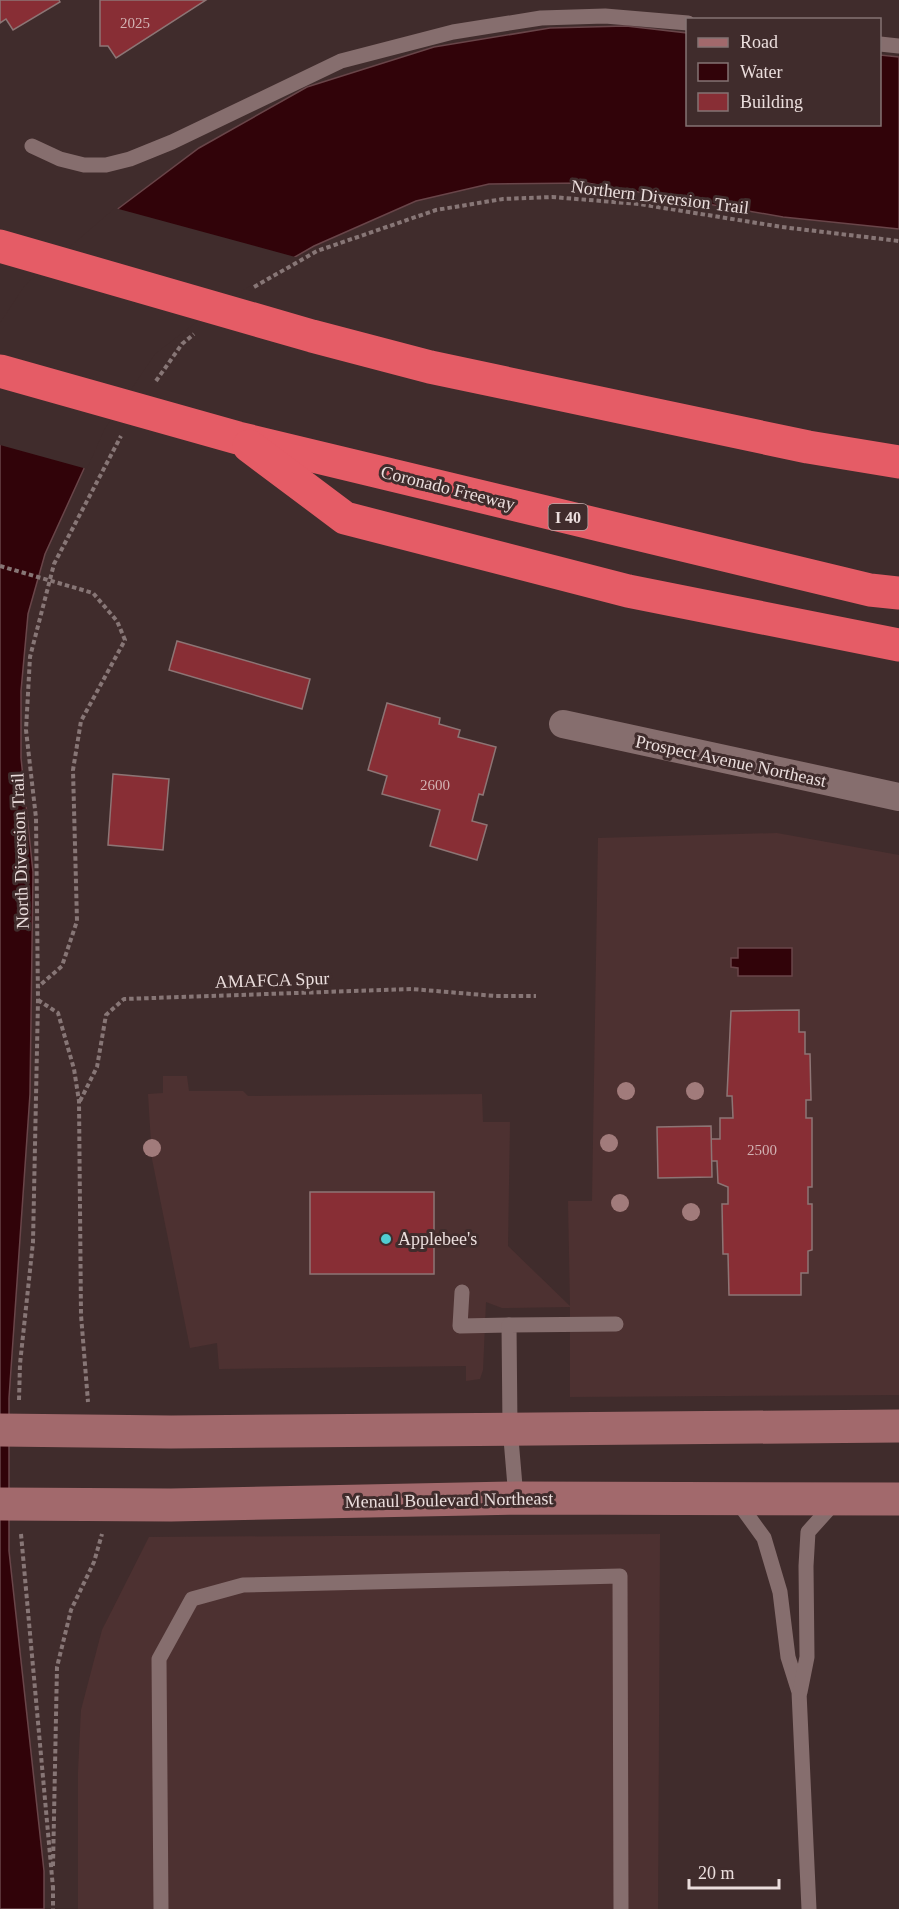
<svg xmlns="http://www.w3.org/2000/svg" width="899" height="1909" font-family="Georgia,serif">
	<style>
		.built { fill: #4d3131 }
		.water { fill: #310309; stroke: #694549; stroke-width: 1.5 }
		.pier { fill: #402c2c }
		.building { fill: #882e35; stroke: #8d7575; stroke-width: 1.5 }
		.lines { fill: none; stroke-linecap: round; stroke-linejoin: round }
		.path { stroke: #877676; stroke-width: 4; stroke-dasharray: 4.5 3; stroke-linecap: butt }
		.service { stroke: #866e6e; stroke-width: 15 }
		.minor { stroke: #866e6e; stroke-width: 28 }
		.secondary { stroke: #a2696c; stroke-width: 33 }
		.motorway { stroke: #e55c66; stroke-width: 33 }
		.tree { fill: #a17b7b }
		.poi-dot { fill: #51ccd1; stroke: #402c2c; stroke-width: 2 }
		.labels { text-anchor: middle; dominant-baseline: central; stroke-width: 6; stroke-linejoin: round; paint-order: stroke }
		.number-label { font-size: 15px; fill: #d2b2b3 }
		.shield { fill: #402c2c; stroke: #b8a9a8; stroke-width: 1.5 }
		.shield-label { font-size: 16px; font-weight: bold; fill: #ebdedd }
		.street-label { font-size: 18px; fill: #ebdedd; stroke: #402c2c }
		.poi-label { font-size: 18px; fill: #ebdedd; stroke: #402c2c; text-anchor: start }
	</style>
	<rect width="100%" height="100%" fill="#402c2c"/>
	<g class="built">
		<path d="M777 833 899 855V1395L570 1397V1307L502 1308 486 1302 483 1370 480 1379 466 1381V1366L219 1369 217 1343 190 1348 152 1159 148 1094 163 1093V1076H187L189 1091H243L248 1096 482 1094 483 1122H510L508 1246 570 1306 568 1201H592L598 838Z"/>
		<path d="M660 1534 658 1909H78V1772L81 1710 102 1630 149 1537Z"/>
	</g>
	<g class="water">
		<path d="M626 26 687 33 688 124H880V55L899 57V229L783 217 587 183 489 184 416 201 314 246 223 298 153 352 102 429 45 554 28 614 21 691V758L33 872 30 1094 9 1398V1551L44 1871V1909H0V328L27 287 119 208 199 148 307 87 434 47 550 28Z"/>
		<path d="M738 948H792V976H738V968L731 967V958H738Z"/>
	</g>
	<path class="pier" d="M115 208 299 258 224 301 155 354 104 430 87 469 0 445V323L25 285Z"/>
	<g class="building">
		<path d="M0 0H59L60 2 13 30 6 19 0 23Z"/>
		<path d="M100 0H206L116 58 108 46H100Z"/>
		<path d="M177 641 310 679 302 709 169 670Z"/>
		<path d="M387 703 440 718 439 724 460 730 458 737 496 747 483 795 479 794 472 821 487 825 477 860 430 846 440 810 382 794 387 776 368 770Z"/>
		<path d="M113 774 169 779 163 850 108 845Z"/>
		<path d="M799 1010V1032H805V1054H810L811 1100H806V1118H812V1187H808V1204H812V1250L808 1251V1273H801V1295H729L728 1254H723L722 1204H728V1187L718 1183 717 1161H711V1139H720V1118H733L732 1096H727L731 1011Z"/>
		<path d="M711 1126 712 1177 658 1178 657 1127Z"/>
		<rect x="310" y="1192" width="124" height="82"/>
	</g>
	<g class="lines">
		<g class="path">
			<path d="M254 287 317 251 436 210 503 199 552 197 639 204 782 227 899 241"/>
			<path d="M156 381 182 344 194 334"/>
			<path d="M0 566 93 593 117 621 125 640 81 721 73 770 77 921 62 966 38 987"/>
			<path d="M38 1000 58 1013 74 1069 79 1101 81 1315 88 1402"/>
			<path d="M80 1101 97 1067 106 1015 124 999 411 989 496 996H536"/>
			<path d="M19 1400 20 1364 33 1242 38 1000 36 818 26 730 30 657 54 564 121 436"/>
			<path d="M21 1534 53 1888"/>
			<path d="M53 1866 57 1667 71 1610 94 1562 102 1534"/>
			<path d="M53 1886V1909"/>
		</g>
		<g class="service">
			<path d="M880 44 899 46"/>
			<path d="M32 146 60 159 84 165H106L130 159 172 142 341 61 453 32 541 18 605 16 688 23"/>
			<path d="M462 1292 460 1326 509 1325"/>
			<path d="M516 1498 510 1427 509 1325 616 1324"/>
			<path d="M735 1498 764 1538 780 1592 788 1657 799 1692 809 1909"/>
			<path d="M800 1692 807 1657 806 1566 808 1532 835 1502"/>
			<path d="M161 1909 159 1659 192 1599 243 1585 620 1576 621 1909"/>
		</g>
		<path class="minor" d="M563 724 899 797"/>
		<g class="secondary">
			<path d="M0 1430 171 1432 899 1426"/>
			<path d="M0 1504 171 1505 516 1498 899 1499"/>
		</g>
		<g class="motorway">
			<path d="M0 246 312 336 430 367 808 447 899 462"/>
			<path d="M0 371 238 438 870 590 899 593"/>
			<path d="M249 446 345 518 628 591 899 645"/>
		</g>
	</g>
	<g class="tree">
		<circle cx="626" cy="1091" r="9"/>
		<circle cx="695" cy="1091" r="9"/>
		<circle cx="609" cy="1143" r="9"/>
		<circle cx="152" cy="1148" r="9"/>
		<circle cx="620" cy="1203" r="9"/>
		<circle cx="691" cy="1212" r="9"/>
	</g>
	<circle class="poi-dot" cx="386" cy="1239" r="6"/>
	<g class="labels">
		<g class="number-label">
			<text x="135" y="23">2025</text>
			<text x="435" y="785">2600</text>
			<text x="762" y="1150">2500</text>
		</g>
		<rect class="shield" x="548.5" y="504" width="39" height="26" rx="4.5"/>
		<g class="shield-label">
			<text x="568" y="517">I 40</text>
		</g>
		<g class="street-label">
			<text transform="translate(660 197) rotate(7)">Northern Diversion Trail</text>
			<text transform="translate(448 488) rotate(14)">Coronado Freeway</text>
			<text transform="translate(731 761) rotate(12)">Prospect Avenue Northeast</text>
			<text transform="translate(20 851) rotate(-92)">North Diversion Trail</text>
			<text transform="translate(272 980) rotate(-2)">AMAFCA Spur</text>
			<text transform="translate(449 1500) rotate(-1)">Menaul Boulevard Northeast</text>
		</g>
		<g class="poi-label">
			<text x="398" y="1239">Applebee's</text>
		</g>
	</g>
	<rect x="686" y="18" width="195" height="108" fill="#402c2c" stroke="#847373" stroke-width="1.5"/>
	<rect x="698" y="38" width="30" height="9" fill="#a2696c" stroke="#847373" stroke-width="1.5"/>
	<text x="740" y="48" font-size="18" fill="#ebdedd">Road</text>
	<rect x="698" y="63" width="30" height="18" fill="#310309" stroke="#847373" stroke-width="1.5"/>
	<text x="740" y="78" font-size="18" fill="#ebdedd">Water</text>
	<rect x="698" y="93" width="30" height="18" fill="#882e35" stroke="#847373" stroke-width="1.5"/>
	<text x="740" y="108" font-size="18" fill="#ebdedd">Building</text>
	<path d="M689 1879v9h90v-9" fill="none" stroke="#ebdedd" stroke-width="3"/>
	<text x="698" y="1879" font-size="18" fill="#ebdedd" stroke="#402c2c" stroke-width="4.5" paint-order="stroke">20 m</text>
</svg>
